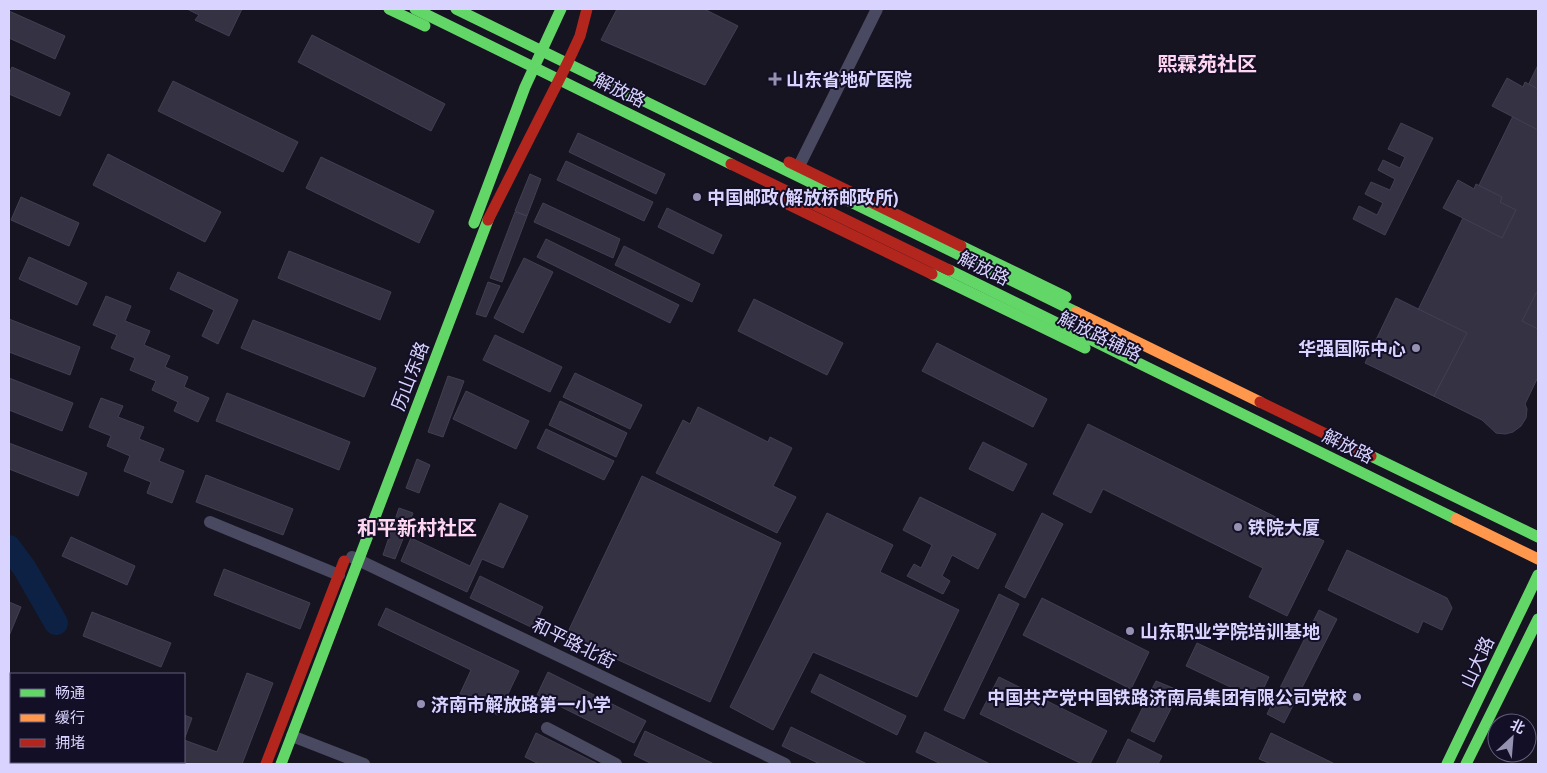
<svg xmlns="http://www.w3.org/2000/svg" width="1547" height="773" font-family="'PT Sans','Noto Sans SC',sans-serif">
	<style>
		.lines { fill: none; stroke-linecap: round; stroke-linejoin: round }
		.river { stroke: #0d2144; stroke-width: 24 }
		.building { fill: #343243; stroke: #433f54 }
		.street { stroke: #4a4962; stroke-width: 12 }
		.fast { stroke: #63d668; stroke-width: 11 }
		.slow { stroke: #ff974d; stroke-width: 11 }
		.jam { stroke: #b3261e; stroke-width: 11 }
		.poi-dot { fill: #9591b1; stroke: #130f26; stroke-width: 2 }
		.labels { text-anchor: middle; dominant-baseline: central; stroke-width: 4; stroke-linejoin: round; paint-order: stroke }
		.poi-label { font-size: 18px; font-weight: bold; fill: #d9d4ff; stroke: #130f26; text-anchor: start }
		.street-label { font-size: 18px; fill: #d9d4ff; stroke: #130f26 }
		.quarter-label { font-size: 20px; font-weight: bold; fill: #ffd6f0; stroke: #130f26 }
	</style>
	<rect width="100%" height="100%" fill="#161421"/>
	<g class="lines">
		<path class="river" d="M9 547 25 569 56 623"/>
	</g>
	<g class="building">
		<path d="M187 9H242L229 36 195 20 199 15Z"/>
		<path d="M617 9H704L738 26 705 85 601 40Z"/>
		<path d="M9 11 65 36 55 59 9 38Z"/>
		<path d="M312 35 445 104 431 131 298 62Z"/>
		<path d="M1538 65V377L1525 404 1527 409 1526 418 1521 426 1513 432 1505 434 1496 433 1482 420 1387 373Z"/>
		<path d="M12 67 70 93 60 116 9 94V74Z"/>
		<path d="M1507 78 1523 87 1525 82 1538 89V130L1492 106Z"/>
		<path d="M173 81 298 142 283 172 158 111Z"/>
		<path d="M1401 123 1433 138 1385 235 1353 219 1359 206 1377 215 1383 203 1365 194 1371 182 1390 190 1395 179 1378 170 1383 160 1400 168 1405 157 1388 149Z"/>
		<path d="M578 133 665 174 656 194 569 152Z"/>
		<path d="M108 154 221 212 205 242 93 185Z"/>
		<path d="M321 157 434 211 419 243 306 188Z"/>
		<path d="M566 161 653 202 644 221 557 180Z"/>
		<path d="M530 174 541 179 527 216 515 211Z"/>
		<path d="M1458 180 1474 189 1476 184 1502 197 1500 202 1516 210 1502 238 1443 208Z"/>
		<path d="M21 197 79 223 69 246 11 220Z"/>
		<path d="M543 203 620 239 613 258 534 222Z"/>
		<path d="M667 208 722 235 713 254 658 227Z"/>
		<path d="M515 212 527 216 502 282 490 278Z"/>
		<path d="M546 239 679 305 670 323 537 257Z"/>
		<path d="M624 246 700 284 692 302 615 265Z"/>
		<path d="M289 251 391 292 380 320 278 278Z"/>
		<path d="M29 257 87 283 77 305 19 279Z"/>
		<path d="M524 258 553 272 523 333 494 318Z"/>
		<path d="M178 272 238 300 218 344 202 336 214 310 170 289Z"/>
		<path d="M488 282 500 286 486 317 476 314Z"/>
		<path d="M1536 293 1538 294V329L1522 321Z"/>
		<path d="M106 296 131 306 125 321 150 331 144 345 170 356 165 367 188 377 184 387 209 398 198 422 174 411 178 402 152 390 156 381 130 370 135 358 111 348 117 335 93 325Z"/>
		<path d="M1396 298 1467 333 1434 396 1365 363Z"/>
		<path d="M754 299 843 343 827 375 738 331Z"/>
		<path d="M9 319 80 347 70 375 9 352Z"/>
		<path d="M253 320 376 368 364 397 241 348Z"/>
		<path d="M495 335 562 367 550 392 483 360Z"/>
		<path d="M937 343 1047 399 1033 427 922 371Z"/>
		<path d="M575 373 642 405 630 429 563 397Z"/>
		<path d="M448 376 464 381 443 437 428 432Z"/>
		<path d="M9 378 73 403 62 431 9 410Z"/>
		<path d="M466 391 529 421 516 449 453 419Z"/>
		<path d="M227 393 350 442 339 470 216 421Z"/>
		<path d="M101 398 123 406 118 417 144 427 139 439 164 449 159 461 184 471 172 503 147 493 151 482 124 471 130 456 107 446 111 436 89 427Z"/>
		<path d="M560 401 627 433 616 457 549 425Z"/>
		<path d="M698 407 768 442 770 437 792 448 773 486 796 497 777 533 656 473 683 420 690 424Z"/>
		<path d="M1088 424 1324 541 1287 616 1249 597 1263 568 1103 489 1091 513 1053 494Z"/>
		<path d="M546 429 614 461 604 480 537 448Z"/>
		<path d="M983 442 1027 464 1013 491 969 469Z"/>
		<path d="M9 443 87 473 78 496 9 469Z"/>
		<path d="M417 459 430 465 419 493 406 488Z"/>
		<path d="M206 475 293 509 283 535 196 502Z"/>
		<path d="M642 476 781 543 710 702 566 636Z"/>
		<path d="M920 497 996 534 978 569 952 555 942 576 950 581 943 594 907 576 914 564 921 568 932 545 903 530Z"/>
		<path d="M500 503 528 516 503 568 482 559 467 592 401 561 411 538 470 566Z"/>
		<path d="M399 508 413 513 395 559 383 555Z"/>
		<path d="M827 513 893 545 880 572 959 610 917 697 813 652 773 730 730 707Z"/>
		<path d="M1042 513 1063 524 1025 598 1005 587Z"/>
		<path d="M71 537 135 566 127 585 62 556Z"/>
		<path d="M1347 550 1447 598 1452 608 1442 630 1423 621 1418 633 1328 590Z"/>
		<path d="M224 569 310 603 300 629 214 595Z"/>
		<path d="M480 576 543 607 533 628 470 598Z"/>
		<path d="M999 594 1019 604 964 719 944 710Z"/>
		<path d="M1042 598 1149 652 1131 689 1023 635Z"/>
		<path d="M9 602 21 607 9 636Z"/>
		<path d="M386 608 519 671 498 715 459 696 471 670 378 625Z"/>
		<path d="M1319 610 1337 619 1284 723 1267 714Z"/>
		<path d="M92 612 171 643 161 667 83 636Z"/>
		<path d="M1197 643 1269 677 1258 700 1186 666Z"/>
		<path d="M548 672 646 721 634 743 537 695Z"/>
		<path d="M247 673 273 683 242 764H139L133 762H184V715L192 718 184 740 217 752Z"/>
		<path d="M820 674 906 716 897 735 811 692Z"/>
		<path d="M999 677 1107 731 1090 764H1082L980 714Z"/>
		<path d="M1156 681 1180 691 1154 742 1131 731Z"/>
		<path d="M9 710 11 711V753L9 752Z"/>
		<path d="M791 727 867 764H820L782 746Z"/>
		<path d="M645 731 714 764H652L634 755Z"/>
		<path d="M925 732 990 764H941L916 752Z"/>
		<path d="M536 733 598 764H539L525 757Z"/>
		<path d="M1271 733 1335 764H1271L1259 759Z"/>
		<path d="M1128 739 1162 756 1158 764H1116Z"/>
	</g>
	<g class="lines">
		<g class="street">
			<path d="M799 166 877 9"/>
			<path d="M210 522 339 575"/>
			<path d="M352 557 785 764"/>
			<path d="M547 728 616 764"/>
			<path d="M292 736 364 764"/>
		</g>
		<g class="fast">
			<path d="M389 9 425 26"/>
			<path d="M415 9 731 164"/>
			<path d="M456 9 1076 312"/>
			<path d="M474 223 525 87 561 9"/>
			<path d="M961 246 1066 297"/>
			<path d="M949 270 1456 519"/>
			<path d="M932 274 1085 348"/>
			<path d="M1371 456 1538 537"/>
			<path d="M281 764 488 220"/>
			<path d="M1447 764 1538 575"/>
			<path d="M1466 764 1538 619"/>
		</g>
		<g class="slow">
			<path d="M1076 312 1260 402"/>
			<path d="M1456 519 1538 559"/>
		</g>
		<g class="jam">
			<path d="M789 162 961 246"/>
			<path d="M731 164 949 270"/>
			<path d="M769 195 932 274"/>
			<path d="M488 220 567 64 580 36 587 9"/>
			<path d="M1260 402 1371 456"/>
			<path d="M266 764 344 561"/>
		</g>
	</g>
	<g class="poi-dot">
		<path d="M772.5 71.5h5v5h5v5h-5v5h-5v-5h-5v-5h5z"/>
		<circle cx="697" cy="197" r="5"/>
		<circle cx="1416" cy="348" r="5"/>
		<circle cx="1238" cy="527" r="5"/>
		<circle cx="1130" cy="631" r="5"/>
		<circle cx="1357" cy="697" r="5"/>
		<circle cx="421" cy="704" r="5"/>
	</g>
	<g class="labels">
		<g class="poi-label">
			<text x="786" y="79">山东省地矿医院</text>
			<text x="707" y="197">中国邮政(解放桥邮政所)</text>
			<text x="1406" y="348" text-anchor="end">华强国际中心</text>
			<text x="1248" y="527">铁院大厦</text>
			<text x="1140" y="631">山东职业学院培训基地</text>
			<text x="1347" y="697" text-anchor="end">中国共产党中国铁路济南局集团有限公司党校</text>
			<text x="431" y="704">济南市解放路第一小学</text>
		</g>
		<g class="street-label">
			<text transform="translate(620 90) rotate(26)">解放路</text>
			<text transform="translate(984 268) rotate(26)">解放路</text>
			<text transform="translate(1100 336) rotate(26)">解放路辅路</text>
			<text transform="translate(410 376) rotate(-69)">历山东路</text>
			<text transform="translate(1348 446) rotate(26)">解放路</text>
			<text transform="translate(574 643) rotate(26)">和平路北街</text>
			<text transform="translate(1477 662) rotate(-65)">山大路</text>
		</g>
		<g class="quarter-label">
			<text x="1207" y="64">熙霖苑社区</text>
			<text x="417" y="528">和平新村社区</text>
		</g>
	</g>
	<rect width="1547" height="773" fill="none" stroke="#d9d4ff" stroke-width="20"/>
	<rect x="10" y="673" width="175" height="90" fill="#130f26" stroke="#625e7d"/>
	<rect x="20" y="689" width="25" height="8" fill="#63d668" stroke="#625e7d"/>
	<text x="55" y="698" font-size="15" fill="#d9d4ff">畅通</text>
	<rect x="20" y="714" width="25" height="8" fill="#ff974d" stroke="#625e7d"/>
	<text x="55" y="723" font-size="15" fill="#d9d4ff">缓行</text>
	<rect x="20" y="739" width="25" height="8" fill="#b3261e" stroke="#625e7d"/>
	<text x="55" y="748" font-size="15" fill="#d9d4ff">拥堵</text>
	<g transform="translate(1512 738) rotate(26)"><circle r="24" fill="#130f26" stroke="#625e7d"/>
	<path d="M0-4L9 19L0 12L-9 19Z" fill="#9591b1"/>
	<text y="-8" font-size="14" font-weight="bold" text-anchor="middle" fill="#d9d4ff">北</text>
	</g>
</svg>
